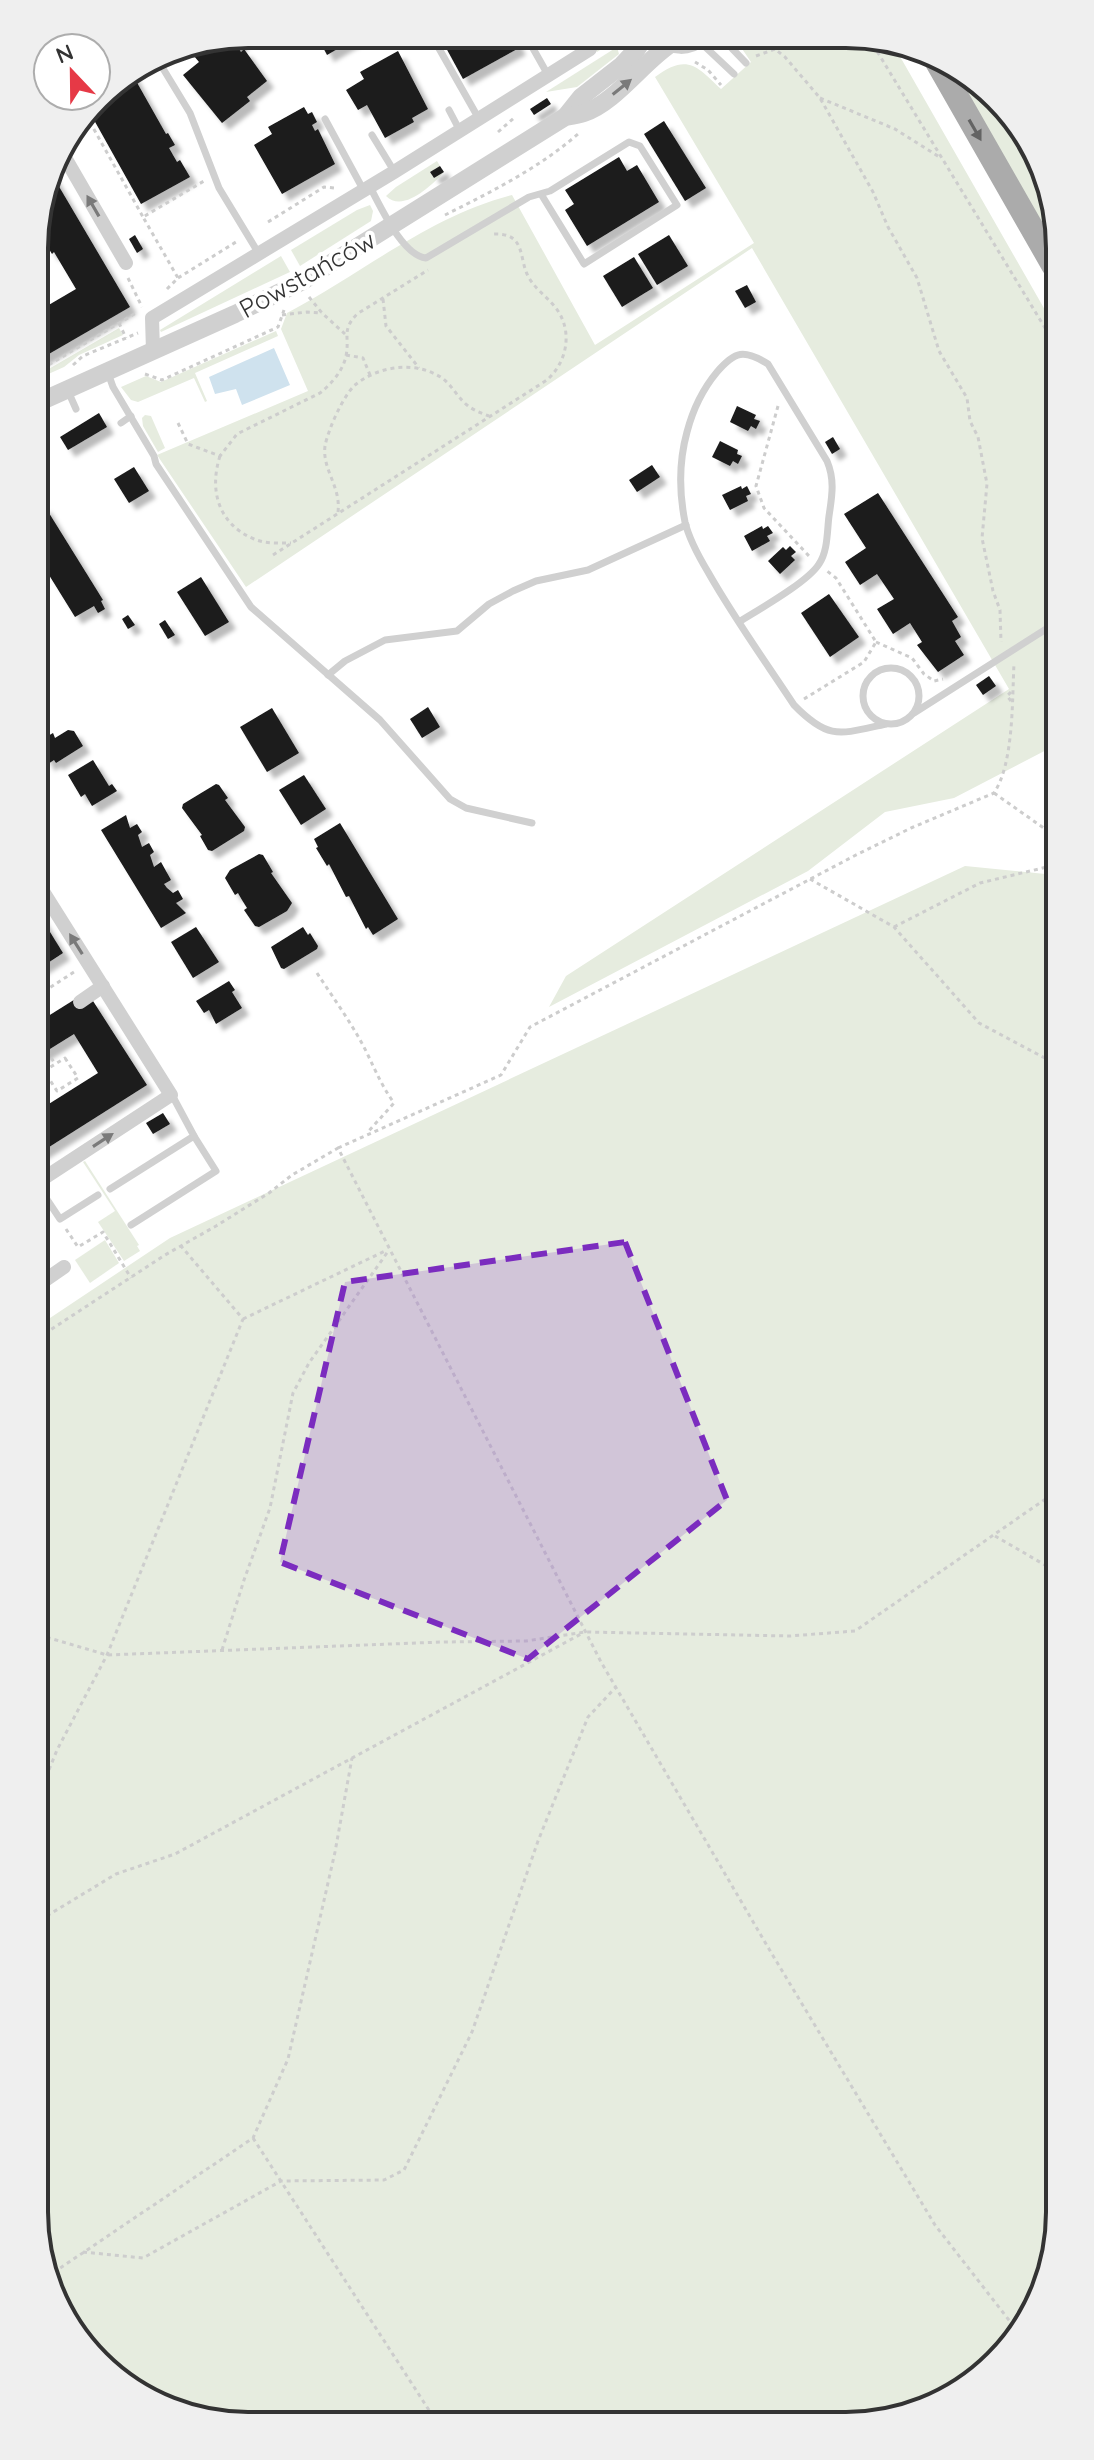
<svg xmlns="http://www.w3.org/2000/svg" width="1094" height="2460" font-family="Quicksand,sans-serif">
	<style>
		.green { fill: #e6ecdf }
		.water { fill: #cfe2ee }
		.building { fill: #1a1a1a; filter: url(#shadow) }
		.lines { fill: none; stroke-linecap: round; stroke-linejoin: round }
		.path { stroke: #cdcdcd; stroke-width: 3; stroke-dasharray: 4 4; stroke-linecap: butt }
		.service { stroke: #d0d0d0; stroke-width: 7 }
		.minor { stroke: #d0d0d0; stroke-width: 14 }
		.tertiary { stroke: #d0d0d0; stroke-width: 18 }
		.primary { stroke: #ababab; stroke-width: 24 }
		.oneway { fill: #7a7a7a }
		.oneway2 { fill: #636363 }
		.marked { fill: #7b2cbf; fill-opacity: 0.2; stroke: #7b2cbf; stroke-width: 6; stroke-dasharray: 16 10; stroke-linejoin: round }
		.labels { text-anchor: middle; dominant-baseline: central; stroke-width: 8; stroke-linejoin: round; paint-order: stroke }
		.street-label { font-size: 26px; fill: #333; stroke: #fff }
		.rim { fill: none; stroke: #333; stroke-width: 4 }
	</style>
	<defs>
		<filter id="shadow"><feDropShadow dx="7" dy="7" stdDeviation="2" flood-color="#0004"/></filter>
	</defs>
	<rect width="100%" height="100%" fill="#fff"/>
	<g class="green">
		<path d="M592 36H621L597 52 589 38Z"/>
		<path d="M734 37 890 39 1053 324 1054 746 954 798 885 812 808 871 549 1007 566 976 1009 689 752 248 246 587 157 455 308 391 281 329 287 313C361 274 430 216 512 195L595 345 754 243 655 77C687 53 697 66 721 89L751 62Z"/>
		<path d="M617 47 619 54 577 87 546 92Z"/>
		<path d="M954 71 988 87 1053 195V244Z"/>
		<path d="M437 161 440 166 430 172 434 178 444 172C431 186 403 213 386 196L396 187Z"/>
		<path d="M370 205 373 211 371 221 300 266 291 250 357 210Z"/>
		<path d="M281 256 290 272 161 332 160 330Z"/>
		<path d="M119 328 123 335 79 355 64 367 35 380V377Z"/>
		<path d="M276 331 278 336 195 373 207 401 205 402 194 378 138 402 131 400 121 387 146 376 161 382Z"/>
		<path d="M145 415 151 416 165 448 158 452 143 426 142 418Z"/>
		<path d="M965 866 1055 875 1060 2227 1016 2343 965 2390 902 2419 206 2422 106 2373 41 2268 38 1326 170 1238Z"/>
		<path d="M85 1161 139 1245 137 1246 140 1251 124 1261 98 1222 115 1211 83 1162Z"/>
		<path d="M105 1240 119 1263 90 1283 75 1260Z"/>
	</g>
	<path class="water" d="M274 348 290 385 242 405 236 389 215 394 209 377Z"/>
	<g class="building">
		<path d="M316 34 356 35 358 37 327 55Z"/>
		<path d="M439 35 512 36 519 48 463 79Z"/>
		<path d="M237 36 242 42 237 46 241 52 244 49 267 81 247 97 250 101 222 123 183 75 199 62 194 56 213 41Z"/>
		<path d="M398 51 428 109 412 118 414 122 385 138 367 105 358 110 346 90 364 79 360 72Z"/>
		<path d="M131 72 166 134 168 133 175 145 169 148 177 162 180 160 190 177 141 204 89 111 106 87Z"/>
		<path d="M547 98 551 104 534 115 530 109Z"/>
		<path d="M304 107 308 114 312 112 317 122 312 125 315 131 318 129 335 164 282 194 254 145 272 134 268 127Z"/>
		<path d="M664 121 706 188 685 201 644 134Z"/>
		<path d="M619 157 627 171 637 165 659 202 587 246 565 210 574 204 565 190Z"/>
		<path d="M440 166 444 172 434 178 430 172Z"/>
		<path d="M51 173 130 307 35 362V313L76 289 54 252 52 254 46 244 48 242 37 223Z"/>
		<path d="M135 235 143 249 137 253 129 239Z"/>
		<path d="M669 235 688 266 657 285 638 254Z"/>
		<path d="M634 257 653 288 622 307 603 276Z"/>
		<path d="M747 285 756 302 745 308 735 291Z"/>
		<path d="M737 406 756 415 754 419 760 421 756 429 751 426 748 431 730 422Z"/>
		<path d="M99 413 107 427 68 450 60 437Z"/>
		<path d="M833 437 840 449 832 454 825 442Z"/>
		<path d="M720 441 738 450 737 454 742 456 738 464 733 461 730 466 712 457Z"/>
		<path d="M652 465 660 477 637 492 629 480Z"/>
		<path d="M134 467 149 491 129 503 114 479Z"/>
		<path d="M741 486 742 489 747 486 751 494 746 496 748 501 730 510 722 495Z"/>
		<path d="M878 493 958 617 952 621 961 637 955 641 964 655 938 672 917 645 922 642 910 623 893 634 877 609 894 599 877 574 860 585 845 562 866 548 844 514Z"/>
		<path d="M44 505 103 600 101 601 105 609 98 613 94 606 75 617 36 554 35 511Z"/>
		<path d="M762 526 763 529 768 526 773 533 767 536 770 541 752 551 744 536Z"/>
		<path d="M790 546 796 552 791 556 795 560 780 574 768 561 783 547 786 550Z"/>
		<path d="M201 577 229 622 205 636 177 592Z"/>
		<path d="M829 594 859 637 830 657 801 613Z"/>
		<path d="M128 615 135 625 128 629 122 619Z"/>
		<path d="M165 620 175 635 168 639 159 624Z"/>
		<path d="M989 676 996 686 983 695 976 685Z"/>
		<path d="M428 707 440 727 422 738 410 719Z"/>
		<path d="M272 708 299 753 267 772 240 727Z"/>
		<path d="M68 730 74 731 83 746 56 763 54 760 48 764 36 743 53 733 55 738Z"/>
		<path d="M93 760 109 786 112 784 117 791 92 806 85 794 81 797 68 775Z"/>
		<path d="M304 775 326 809 301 825 279 790Z"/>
		<path d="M216 784 219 785 228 798 225 800 245 827 244 831 212 851 208 850 200 836 202 835 182 808 183 804Z"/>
		<path d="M126 815 130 828 137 824 142 832 138 835 142 847 149 843 154 852 150 855 154 867 161 862 171 880 164 884 167 888 173 893 178 890 183 899 176 903 186 913 161 928 101 830Z"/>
		<path d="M340 823 398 919 373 935 368 927 366 929 349 896 346 897 329 864 327 866 316 848 318 847 314 839Z"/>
		<path d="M259 854 263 855 273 872 271 873 292 903 287 911 259 927 255 926 244 910 247 908 242 900 238 893 235 895 225 878 230 870Z"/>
		<path d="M37 911 63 953 37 970Z"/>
		<path d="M196 927 219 962 193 978 171 942Z"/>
		<path d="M303 927 308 935 310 933 318 946 317 949 284 969 281 968 271 947Z"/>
		<path d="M229 981 235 990 232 992 242 1008 216 1024 209 1010 204 1013 196 1001Z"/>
		<path d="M77 998 93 1001 147 1085 38 1154 37 1097 44 1107 98 1073 74 1034 37 1057V1023Z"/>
		<path d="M163 1113 170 1124 153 1134 146 1123Z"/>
	</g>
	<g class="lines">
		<g class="path">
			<path d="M869 38 1053 341"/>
			<path d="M756 56 775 49 785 57 820 98 873 192 888 227 917 278 939 351 967 398 970 421 978 437 987 484 982 538 993 591 1000 610 1001 642"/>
			<path d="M695 62 708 70 721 85"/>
			<path d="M820 98 895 129 941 158"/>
			<path d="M86 115 143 217"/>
			<path d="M498 132 515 117"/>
			<path d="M445 215C491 192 539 168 578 134"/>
			<path d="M268 222 324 187 335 188"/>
			<path d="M128 278 142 307"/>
			<path d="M178 278 236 242"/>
			<path d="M167 289 178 278 143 217 204 181"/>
			<path d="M309 297 322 313 345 334"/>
			<path d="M383 299 386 326 419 368"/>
			<path d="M282 315 307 312 322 313"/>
			<path d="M119 323 126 338"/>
			<path d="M346 355 363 358 370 375"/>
			<path d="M73 365 83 356 138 333"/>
			<path d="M35 373 136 313"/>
			<path d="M145 374 162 380 278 327 284 310"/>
			<path d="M778 406 756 486 764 508 809 556"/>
			<path d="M178 423 188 444 220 456 237 434 320 393C331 384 343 371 346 356 350 336 341 331 357 314L428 270"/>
			<path d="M220 456C209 490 218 524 254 539 265 544 279 543 291 543"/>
			<path d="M338 512C341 486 322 470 325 446 328 430 343 396 355 385 377 367 411 361 437 375 451 382 455 395 467 405 473 410 481 413 489 416"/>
			<path d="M273 555 547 380C566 363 573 334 558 311 550 299 537 291 529 278 518 259 527 233 494 234"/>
			<path d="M876 642 912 658 924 674 934 681 943 679"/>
			<path d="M804 699 864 662 876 642 836 578 827 571"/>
			<path d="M1011 701 1007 696 1013 690"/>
			<path d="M994 793 1055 836"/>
			<path d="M810 879 894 927 979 1023 1056 1064"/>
			<path d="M894 927 980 883 1051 866 1055 861"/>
			<path d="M317 973C334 999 353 1025 367 1053 376 1072 382 1086 394 1103L367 1133"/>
			<path d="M37 996 74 972"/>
			<path d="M47 1051 55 1064"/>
			<path d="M65 1058 78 1078 57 1091 44 1071Z"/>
			<path d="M338 1148 501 1075 530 1027 854 856 911 828 994 793C1014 763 1012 700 1014 664"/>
			<path d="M66 1229 78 1247 103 1232 131 1278"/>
			<path d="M243 1319 387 1250"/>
			<path d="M38 1338 165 1255 216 1226 269 1193 292 1175 338 1148 601 1662 769 1949 935 2225 1019 2333"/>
			<path d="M995 1536 1057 1572"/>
			<path d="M39 1635 107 1655 442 1642 526 1641 585 1632 790 1636 855 1631 1057 1491"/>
			<path d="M222 1650 244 1580 270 1508 293 1393 309 1363 389 1250"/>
			<path d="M40 1792 57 1750 107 1655 243 1319 181 1246"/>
			<path d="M40 1920 116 1874 175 1854 581 1634"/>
			<path d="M253 2138 436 2421"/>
			<path d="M83 2252 143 2258 281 2181 384 2180 404 2170 472 2032 538 1841 588 1717 616 1687"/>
			<path d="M47 2277 253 2138 288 2059 335 1852 352 1758"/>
		</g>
		<g class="service">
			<path d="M526 36 548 75"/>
			<path d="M721 37 746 63"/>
			<path d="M700 42 734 74"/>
			<path d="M437 45 479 119"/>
			<path d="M156 57 190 113 219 188 259 254"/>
			<path d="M449 110 460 131"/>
			<path d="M325 119 364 191"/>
			<path d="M372 135 394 171"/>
			<path d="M370 187C381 207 402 255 426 258L529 197 550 191 629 142 640 146 677 205 584 264 541 194"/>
			<path d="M108 373 113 387 154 456 156 464 251 607 380 720 450 799 466 808 532 823"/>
			<path d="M68 391 76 409"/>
			<path d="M121 423 131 416"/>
			<path d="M35 454 40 451"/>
			<path d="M739 622C758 610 808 582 819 564 828 551 827 531 829 516 832 496 835 480 827 461L768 364C744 349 735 351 717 372 702 390 693 409 687 432 679 461 679 492 685 522 689 539 699 557 708 572 734 618 765 661 794 705 829 741 840 734 886 724"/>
			<circle cx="891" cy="696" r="28"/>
			<path d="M328 675 345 661 385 640 457 631 489 604 513 591 536 581 588 570 686 525"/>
			<path d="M914 713 1054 624"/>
			<path d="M38 1186 60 1219 98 1195"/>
			<path d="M110 1189 194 1136 172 1095"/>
			<path d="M131 1225 216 1171 194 1136"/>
		</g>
		<g class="minor">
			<path d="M60 149 126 263"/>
			<path d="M153 351 152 318 394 172 590 49"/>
			<path d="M37 882 171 1095 38 1182"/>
			<path d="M80 1002 103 986"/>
			<path d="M38 1285 64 1267"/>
		</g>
		<g class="tertiary">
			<path d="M659 37C673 47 688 48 702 37"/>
			<path d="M565 117 581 97 622 65 637 49 645 36"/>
			<path d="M35 404 235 314 301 282 565 117C571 116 578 115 584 113 615 103 644 61 671 44"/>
		</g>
		<path class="primary" d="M937 62 1053 265"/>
	</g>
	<defs><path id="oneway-solid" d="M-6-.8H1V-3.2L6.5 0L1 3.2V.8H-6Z" transform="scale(2)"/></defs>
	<g class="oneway">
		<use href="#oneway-solid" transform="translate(622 87) rotate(-39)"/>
		<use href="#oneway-solid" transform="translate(93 206) rotate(-120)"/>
		<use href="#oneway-solid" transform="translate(76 944) rotate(-122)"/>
		<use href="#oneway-solid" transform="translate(103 1140) rotate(-33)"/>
	</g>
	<use class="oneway2" href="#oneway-solid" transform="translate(975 130) rotate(60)"/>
	<path class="marked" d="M625 1242 727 1500 528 1659 280 1562 345 1282Z"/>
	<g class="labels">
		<g class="street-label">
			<text transform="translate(307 274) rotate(-29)">Powstańców</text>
		</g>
	</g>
	<path d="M0 0H1094V2460H0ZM248 48H846A200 200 0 0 1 1046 248V2212A200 200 0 0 1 846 2412H248A200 200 0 0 1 48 2212V248A200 200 0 0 1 248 48Z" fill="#efefef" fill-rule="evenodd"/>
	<path class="rim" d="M248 48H846A200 200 0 0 1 1046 248V2212A200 200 0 0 1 846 2412H248A200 200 0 0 1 48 2212V248A200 200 0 0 1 248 48Z"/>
	<g transform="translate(72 72) rotate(338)"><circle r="38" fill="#ffffff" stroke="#adadad" stroke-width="2"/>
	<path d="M0-6L14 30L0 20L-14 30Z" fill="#e63946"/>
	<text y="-12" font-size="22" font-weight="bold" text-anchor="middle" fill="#333333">N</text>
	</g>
</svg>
